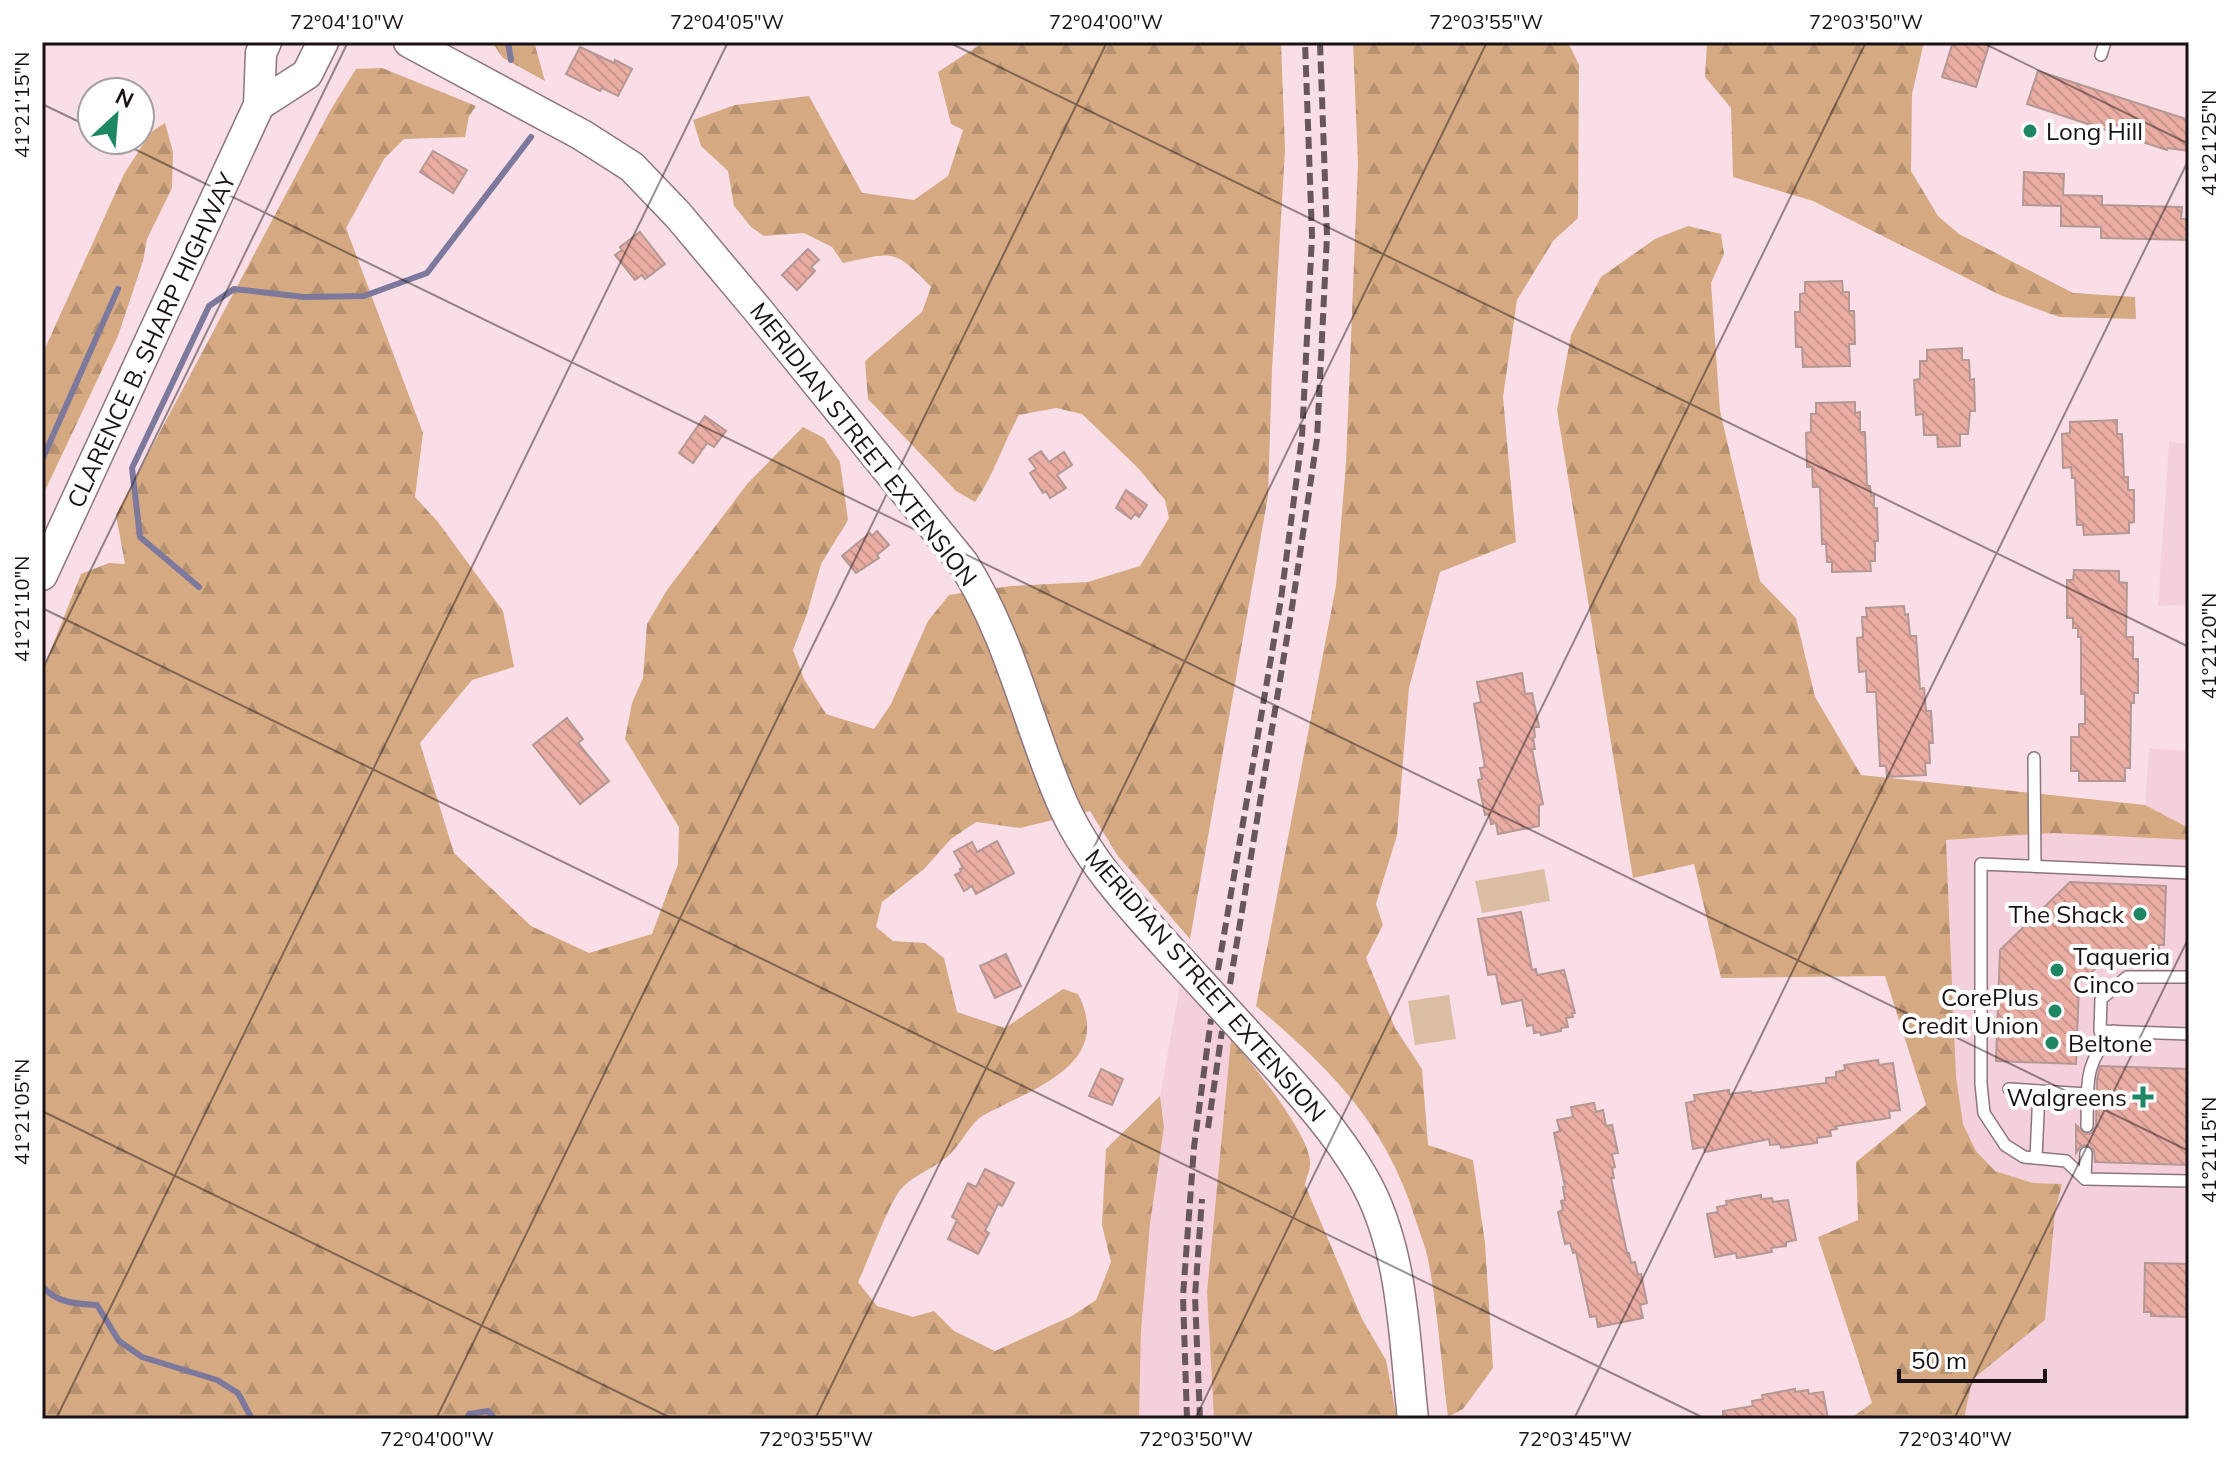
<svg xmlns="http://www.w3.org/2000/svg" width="2231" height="1461" font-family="Mulish,sans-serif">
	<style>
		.built { fill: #f4d0dd }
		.green { fill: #dbbda3 }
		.forest { fill: url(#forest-firs) }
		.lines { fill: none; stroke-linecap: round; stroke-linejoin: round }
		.stream { stroke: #7d799d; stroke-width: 6 }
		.building { fill: url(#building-back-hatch); stroke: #b39893; stroke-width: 2 }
		.lane-casing { stroke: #8d757d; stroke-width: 14 }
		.secondary-casing { stroke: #8d757d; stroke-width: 33 }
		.lane { stroke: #fff; stroke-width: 11 }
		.secondary { stroke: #fff; stroke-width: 30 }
		.rail { stroke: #67575d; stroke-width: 6; stroke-dasharray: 12 6; stroke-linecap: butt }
		.secondary-bridge-casing { stroke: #8d757d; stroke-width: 33; stroke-linecap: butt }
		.secondary-bridge { stroke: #fff; stroke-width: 30 }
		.ticks { fill: none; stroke: #1a1115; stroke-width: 2; stroke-opacity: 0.45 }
		.poi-dot { fill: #1d8662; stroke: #fff; stroke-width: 3 }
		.labels { text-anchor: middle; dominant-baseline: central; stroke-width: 8; stroke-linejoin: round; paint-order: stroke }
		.poi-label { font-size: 24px; fill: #1a1115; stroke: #fff; text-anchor: start }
		.street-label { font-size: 24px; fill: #1a1115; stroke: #fff }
		.neatline { fill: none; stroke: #1a1115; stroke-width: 3 }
		.ticks-label { font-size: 20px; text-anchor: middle; fill: #1a1115 }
	</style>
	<defs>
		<pattern id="forest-firs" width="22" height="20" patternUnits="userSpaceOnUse" patternTransform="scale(2)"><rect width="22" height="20" fill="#d5aa83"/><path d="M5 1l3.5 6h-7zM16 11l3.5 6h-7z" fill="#b69170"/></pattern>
		<pattern id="building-back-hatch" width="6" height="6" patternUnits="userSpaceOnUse" patternTransform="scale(2)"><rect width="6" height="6" fill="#eaada4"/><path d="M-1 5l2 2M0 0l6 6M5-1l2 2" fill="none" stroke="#c8948c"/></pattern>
	</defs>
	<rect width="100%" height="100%" fill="#f9dde7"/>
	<g class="built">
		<path d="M2169 442 2189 444V605L2158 606Z"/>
		<path d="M2149 748 2189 751V828L2145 805Z"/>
		<path d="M2054 833 2189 840V1419H1964L1972 1380 2045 1320 2055 1212 2062 1184 2033 1183 1995 1171 1976 1151 1963 1124 1956 1076 1946 840Z"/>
		<path d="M1180 986 1231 1040 1207 1292 1214 1419H1139L1141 1332 1150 1224 1164 1127 1160 1096Z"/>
	</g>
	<g class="green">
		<path d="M1544 869 1550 901 1482 913 1475 881Z"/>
		<path d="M1449 995 1456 1039 1415 1045 1408 1001Z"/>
	</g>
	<g class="forest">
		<path d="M492 42H534L545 81 503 58Z"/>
		<path d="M984 42H1281L1285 150 1272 370 1268 496 1190 939 1118 856 1090 811 1020 828 976 822 951 839 924 869 882 902 876 927 893 941 925 943 944 958 957 1012 1005 1028 1063 989 1078 994C1115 1065 1031 1089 984 1115 971 1122 963 1141 952 1152 938 1168 910 1175 898 1193 884 1215 870 1257 858 1282L877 1306 913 1317 934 1311 954 1331 995 1351 1072 1316 1096 1300 1111 1262 1102 1225 1106 1149 1160 1096 1164 1127 1150 1224 1141 1332 1139 1419H42V672L81 574 109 563 125 564 116 515 330 111 356 69 382 68 476 106 469 116 465 137 404 139 384 159 346 228 423 433 415 497 438 522 503 611 514 667 472 680 420 743 454 853 531 926 589 953 652 934 678 864 679 827 625 739 632 703 643 678 647 624 667 590 748 483 803 427 824 438 840 462 848 520 821 564 807 614 793 650 804 679 826 714 874 729 891 704 928 621 949 595 1011 586 1088 582 1140 566 1169 518 1165 500 1137 467 1082 414 1056 408 1019 415C1003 444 994 475 975 502L956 491 868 399 865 361 922 312 931 287C894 248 894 252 843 263L832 247 804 233 764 236 751 227 734 206 728 171 701 146 693 120 735 105 809 96 862 193 914 200 948 176 963 130 951 124 938 72Z"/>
		<path d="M1353 42H1568L1579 65 1578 218 1553 241 1517 300 1503 397 1516 542 1440 572 1409 688 1397 835 1376 904 1383 925 1366 958 1395 1028 1422 1069 1428 1145 1473 1160 1485 1243 1493 1368 1463 1409 1448 1417C1441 1364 1438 1310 1428 1259 1425 1245 1419 1231 1415 1218 1385 1122 1330 1069 1256 1006L1336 586 1346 463 1358 163Z"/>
		<path d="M1707 42H1924L1912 94 1911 171 1938 216 1959 234 2073 293 2135 297 2136 319 2059 317 2000 295 1813 201 1733 177 1731 108 1705 77Z"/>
		<path d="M165 123 173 152 172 188 147 239 143 261 118 336 42 497V355L124 174 151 132Z"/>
		<path d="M1688 226 1721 234 1724 254 1711 283 1720 411 1760 581 1796 618 1815 697 1861 775 2145 805 2189 828V840L2054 833 1946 840 1956 1076 1963 1124 1976 1151 1995 1171 2033 1183 2062 1184 2055 1212 2045 1320 1972 1380 1964 1419H1850L1872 1403 1818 1237 1858 1220 1856 1162 1926 1105 1885 976 1721 978 1694 864 1633 878 1557 410 1571 335 1601 277 1655 239Z"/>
		<path d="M1231 1040C1251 1061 1308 1133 1310 1161 1311 1169 1306 1177 1305 1185L1362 1319 1386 1360 1397 1419H1214L1207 1292Z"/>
	</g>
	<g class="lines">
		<g class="stream">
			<path d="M508 42 511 60"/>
			<path d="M42 460 118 289"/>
			<path d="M199 587 140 537 132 468 209 306 234 289 304 297 364 296 427 273 531 137"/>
			<path d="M42 1286C56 1303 77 1304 97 1305L119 1341 142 1357 217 1380 238 1393 252 1419"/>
			<path d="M467 1419 469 1414 488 1411 495 1419"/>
		</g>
	</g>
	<g class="building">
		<path d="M1953 42H1990L1976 87 1942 77Z"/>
		<path d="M580 47 614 63 615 60 632 69 618 96 602 88 600 91 566 74Z"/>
		<path d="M2038 71 2189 120V151L2168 148 2167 150 2027 104Z"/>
		<path d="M433 151 467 170 453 193 420 172Z"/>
		<path d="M2024 172 2064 174 2063 195 2102 196V205L2182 207 2181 219H2189V240L2101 238V227L2061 226V206L2023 205Z"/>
		<path d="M640 232 665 264 645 279 642 275 635 280 615 255 622 250 620 247Z"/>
		<path d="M808 249 819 260 811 267 815 271 797 290 782 275Z"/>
		<path d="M1842 281 1843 292H1849V311H1854L1855 344H1849L1850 366 1803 367 1802 347H1796L1795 312H1800V294L1805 293V282Z"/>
		<path d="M1962 348V360H1969L1970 380 1974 379 1975 411H1970L1968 434H1960V446L1938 447 1937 435H1924L1923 414 1916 415 1914 380 1920 379V361H1927V350Z"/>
		<path d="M1855 402V413L1860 412V432H1865L1867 486H1870L1871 496 1874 495V508H1877L1878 541H1875V561H1870L1871 571 1832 572V562H1827L1826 544H1822L1820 487H1813L1812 467H1807L1806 433 1811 432V414H1816V403Z"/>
		<path d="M705 416 726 431 714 447 707 443 693 463 679 453Z"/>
		<path d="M2117 420V434H2122L2124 477H2128V490H2134V522L2129 523V533L2084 535 2083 525H2077L2075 478H2072L2071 467 2063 468 2062 434 2070 433V422Z"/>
		<path d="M1041 451 1049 462 1064 452 1072 465 1057 475 1066 488 1050 498 1046 491 1043 493 1030 473 1036 469 1029 459Z"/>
		<path d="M1126 490 1147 505 1139 517 1135 514 1131 519 1116 508Z"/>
		<path d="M877 531 889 545 877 555 879 558 856 573 842 556 870 533 872 536Z"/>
		<path d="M2074 570 2119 571V582L2127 583 2126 637H2133V659H2138V693H2134V703H2131L2130 768H2125V781H2079V771H2071V737H2079V724H2085V694H2081V637H2078V628H2073V618H2067V580H2073Z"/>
		<path d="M1904 606 1905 615 1908 614 1910 636H1916L1920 689 1924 688 1926 711H1931L1933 743H1929L1930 763H1925L1926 775 1887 777 1886 766H1880L1876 692H1867L1866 671 1859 672 1857 638 1863 637 1862 617H1867L1866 608Z"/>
		<path d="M1522 673 1525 694 1532 693 1539 727H1534L1535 737 1533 738 1535 749H1532L1543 804 1539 805V826L1498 834 1496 823 1491 824 1489 814 1485 815 1478 780 1482 779 1480 768 1485 767 1474 704 1481 702 1477 682Z"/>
		<path d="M567 718 583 739 578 743 609 781 580 804 533 745Z"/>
		<path d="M997 841 1014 873 976 894 972 886 964 891 955 875 961 872 960 869 963 868 954 852 972 842 977 852Z"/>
		<path d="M2070 882 2166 886 2164 945H2159L2158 955 2112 953 2079 984 2076 1064 1996 1061 2000 950Z"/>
		<path d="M1521 912 1532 970 1536 969 1537 975 1564 970 1575 1013H1572L1573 1017 1566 1018 1568 1027 1561 1028V1031L1541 1035 1540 1032 1534 1033 1533 1025 1527 1026 1522 1000 1502 1004 1496 974 1488 975 1478 919Z"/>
		<path d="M1006 954 1021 986 995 998 980 966Z"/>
		<path d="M1878 1060 1879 1065 1893 1063 1900 1110 1889 1111 1890 1118 1836 1126 1837 1129 1830 1130 1831 1136 1817 1138V1143L1781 1148 1780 1144 1770 1145 1769 1139 1705 1152 1704 1147 1693 1149 1686 1103 1695 1101 1694 1095 1729 1090V1094L1751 1091 1752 1093 1826 1083V1078L1836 1077V1072L1845 1070 1844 1065Z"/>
		<path d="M2100 1066 2189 1069V1165L2095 1162 2094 1150 2087 1145 2081 1146 2076 1153V1125L2086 1134 2092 1133 2096 1126 2097 1079Z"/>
		<path d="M1101 1069 1123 1079 1112 1105 1089 1096Z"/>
		<path d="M1594 1103 1596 1112 1603 1110 1606 1126 1612 1125 1618 1153 1612 1154 1615 1167 1612 1168 1614 1178H1611L1627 1253H1629L1631 1263 1635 1262 1638 1275 1641 1274 1647 1303 1640 1305 1643 1318 1598 1327 1596 1316 1590 1317 1576 1252 1573 1253 1570 1243 1565 1244 1558 1212 1563 1210 1561 1201 1565 1200 1563 1187H1565L1554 1133 1560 1131 1557 1120 1573 1117 1571 1107Z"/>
		<path d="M985 1169 1014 1183 1002 1206 998 1204 985 1231 989 1233 978 1254 948 1239 957 1220 952 1217 968 1183 976 1187Z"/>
		<path d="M1761 1195V1199L1772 1198 1773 1202 1788 1200 1796 1240 1786 1242V1246L1771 1248 1772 1252 1737 1258 1736 1253 1715 1257 1707 1214 1718 1212 1717 1207 1727 1205 1726 1201Z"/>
		<path d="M2145 1263 2189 1264V1317L2151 1316V1312H2144Z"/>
		<path d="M1795 1389V1392L1808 1390 1809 1394 1823 1392 1828 1419H1723V1411L1753 1406 1752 1401 1763 1399 1762 1395Z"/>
	</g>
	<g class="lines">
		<g class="lane-casing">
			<g id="lane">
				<path d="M2101 55 2105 42"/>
				<path d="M2034 758 2035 866"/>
				<path d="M2189 873 1981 864V1084L1984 1113 2005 1145 2024 1157 2066 1161 2085 1179 2189 1181"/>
				<path d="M2189 977H2127L2101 999 2100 1031 2189 1034"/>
				<path d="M2009 1089 2087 1094"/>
				<path d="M2087 1126C2088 1083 2083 1064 2114 1031"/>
				<path d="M2036 1158 2039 1091"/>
				<path d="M2085 1179 2086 1153"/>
			</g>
		</g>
		<g class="secondary-casing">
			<g id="secondary">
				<path d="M409 42 582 135 632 167 678 215 757 309 963 563C1010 637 1027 721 1061 800 1088 864 1139 915 1185 966"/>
				<path d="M259 105 307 74 323 42"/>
				<path d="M42 575 259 105 261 53 266 42"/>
				<path d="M1243 1029C1285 1076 1330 1121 1362 1176 1404 1247 1404 1339 1413 1419"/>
			</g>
		</g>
		<use href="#lane" class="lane"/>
		<use href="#secondary" class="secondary"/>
		<g class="rail">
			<path d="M1218 970 1281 599 1302 437 1312 236 1305 42"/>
			<path d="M1230 984 1293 601 1317 439 1327 236 1320 42"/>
			<path d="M1208 1128 1222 1031"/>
			<path d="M1187 1419 1183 1296 1194 1147 1211 1019"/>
			<path d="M1200 1419 1195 1296 1202 1199"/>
		</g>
		<g class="secondary-bridge-casing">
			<path id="secondary-bridge" d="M1185 966 1243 1029"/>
		</g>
		<use href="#secondary-bridge" class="secondary-bridge"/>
	</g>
	<path class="ticks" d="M948 42 2189 647M1981 42 2189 144M42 104 92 128M116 140 2189 1151M42 608 1706 1419M42 670 348 42M42 1111 673 1419M56 1419 728 42M436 1419 1107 42M815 1419 1487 42M1195 1419 1866 42M1574 1419 2189 159M1954 1419 2189 937"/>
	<g class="poi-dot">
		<circle cx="2030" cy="131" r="8"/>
		<circle cx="2140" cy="914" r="8"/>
		<circle cx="2057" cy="970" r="8"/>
		<circle cx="2055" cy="1011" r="8"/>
		<circle cx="2052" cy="1043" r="8"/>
		<path d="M2139 1085h8v8h8v8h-8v8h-8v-8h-8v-8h8z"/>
	</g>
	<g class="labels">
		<g class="poi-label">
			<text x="2046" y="131">Long Hill</text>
			<text x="2124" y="914" text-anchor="end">The Shack</text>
			<text x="2073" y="956">Taqueria<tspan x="2073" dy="28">Cinco</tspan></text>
			<text x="2039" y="997" text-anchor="end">CorePlus<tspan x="2039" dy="28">Credit Union</tspan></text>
			<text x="2068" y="1043">Beltone</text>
			<text x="2127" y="1097" text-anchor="end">Walgreens</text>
		</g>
		<g class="street-label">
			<text transform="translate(151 340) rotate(-65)">CLARENCE B. SHARP HIGHWAY</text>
			<text transform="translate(864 444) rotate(52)">MERIDIAN STREET EXTENSION</text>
			<text transform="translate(1206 985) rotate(49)">MERIDIAN STREET EXTENSION</text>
		</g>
	</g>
	<rect width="2231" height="1461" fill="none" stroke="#ffffff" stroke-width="88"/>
	<g transform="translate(116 116) rotate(26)"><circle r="38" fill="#ffffff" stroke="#a3a0a1" stroke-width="2"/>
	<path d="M0-6L14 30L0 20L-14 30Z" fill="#1d8662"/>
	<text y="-12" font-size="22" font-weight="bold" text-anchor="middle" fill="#1a1115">N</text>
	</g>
	<path d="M1899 1369v12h146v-12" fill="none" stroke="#1a1115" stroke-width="4"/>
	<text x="1911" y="1369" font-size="24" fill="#1a1115" stroke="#ffffff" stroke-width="6" paint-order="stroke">50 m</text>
	<rect x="44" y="44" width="2143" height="1373" class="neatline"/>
	<g class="ticks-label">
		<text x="347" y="29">72°04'10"W</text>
		<text x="727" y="29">72°04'05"W</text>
		<text x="1106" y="29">72°04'00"W</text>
		<text x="1486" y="29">72°03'55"W</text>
		<text x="1866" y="29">72°03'50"W</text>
		<text transform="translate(22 105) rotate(-90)" y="7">41°21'15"N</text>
		<text transform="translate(2209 143) rotate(-90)" y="7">41°21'25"N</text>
		<text transform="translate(22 609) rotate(-90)" y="7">41°21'10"N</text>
		<text transform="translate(2209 646) rotate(-90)" y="7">41°21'20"N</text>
		<text transform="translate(22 1112) rotate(-90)" y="7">41°21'05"N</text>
		<text transform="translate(2209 1150) rotate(-90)" y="7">41°21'15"N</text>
		<text x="437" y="1446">72°04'00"W</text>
		<text x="816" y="1446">72°03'55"W</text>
		<text x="1196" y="1446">72°03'50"W</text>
		<text x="1575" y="1446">72°03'45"W</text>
		<text x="1955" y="1446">72°03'40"W</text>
	</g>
</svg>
